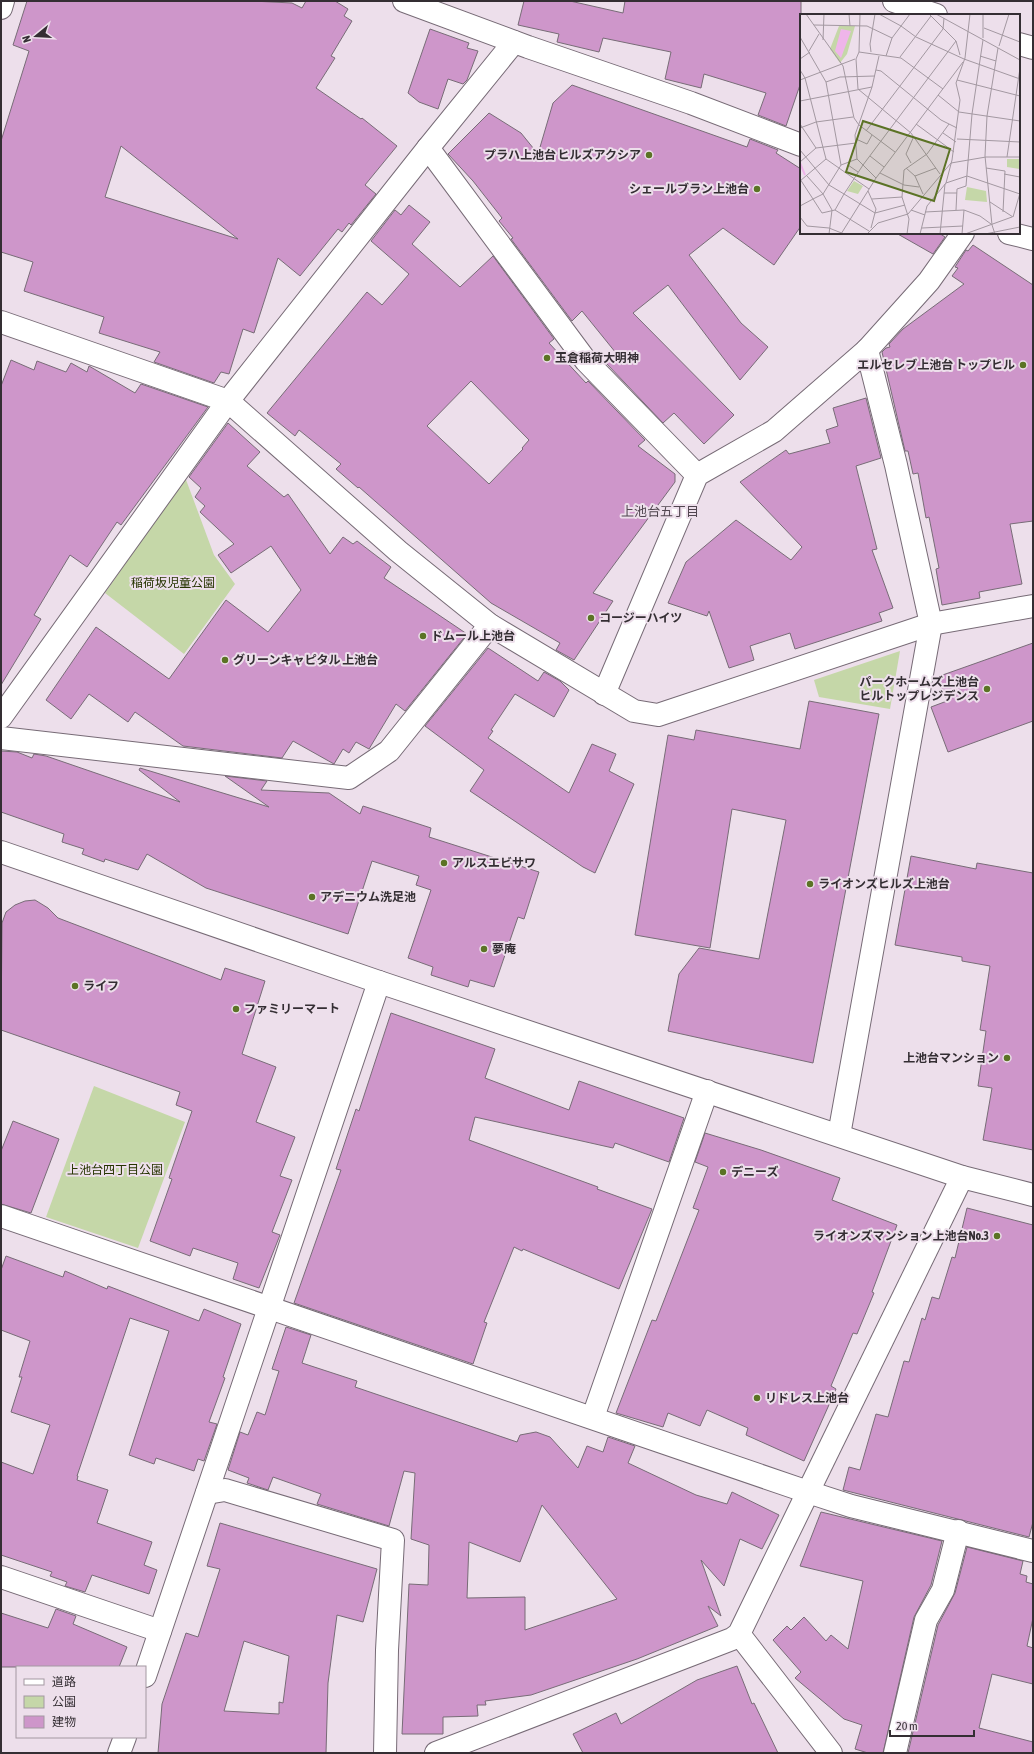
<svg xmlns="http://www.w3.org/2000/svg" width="1034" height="1754" font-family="'Asap Condensed','Noto Sans JP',sans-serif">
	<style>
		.green { fill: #c5d7a8 }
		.building { fill: #ce96ca; stroke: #786c77; fill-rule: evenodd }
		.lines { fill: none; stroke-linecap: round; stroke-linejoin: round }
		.minor-casing { stroke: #776b76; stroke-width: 24 }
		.tertiary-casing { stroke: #776b76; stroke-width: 24 }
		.minor { stroke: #fff; stroke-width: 22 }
		.tertiary { stroke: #fff; stroke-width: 22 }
		.poi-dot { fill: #5b7325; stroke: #eddfeb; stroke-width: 1.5 }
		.labels { text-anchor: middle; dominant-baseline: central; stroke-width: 4; stroke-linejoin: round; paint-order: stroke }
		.poi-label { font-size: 12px; font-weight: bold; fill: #342e33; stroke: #eddfeb; text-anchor: start }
		.park-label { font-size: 12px; fill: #263400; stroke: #eddfeb }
		.neighbourhood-label { font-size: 13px; fill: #514650; stroke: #eddfeb }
		.inset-river { fill: none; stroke: #efb5ea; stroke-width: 2 }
		.inset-road { fill: none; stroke: #a398a1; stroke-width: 1 }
		.view { fill: #5b7325; fill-opacity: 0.15; stroke: #5b7325; stroke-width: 2 }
		.inset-edge { fill: none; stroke: #342e33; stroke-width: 2 }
	</style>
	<rect width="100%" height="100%" fill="#eddfeb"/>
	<g class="green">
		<path d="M185 477 214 555 235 584 184 654 105 593Z"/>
		<path d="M900 651 890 709 819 697 814 680Z"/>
		<path d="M94 1086 185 1122 138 1248 46 1217Z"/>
	</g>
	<g class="building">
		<path d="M27 1H252L292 3 302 8 306 1H335L348 9 344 16 352 21 331 56 335 58 316 88 361 119 362 118 397 146 365 185 376 194 351 225 349 223 342 232 338 229 300 276 278 258 254 333 243 329 229 374 221 372 214 383 154 362 160 352 99 333 104 317 24 291 33 262 1 252V141L29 51 13 45ZM121 146 238 239 105 197Z"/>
		<path d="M524 1H570L623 13 625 1H801V82L786 126 758 115 766 93 704 74 701 88 665 79 671 52 603 38 599 52 557 42 559 34 518 25Z"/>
		<path d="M430 29 469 43 467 48 478 51 467 80 463 84 448 79 438 109 419 102 408 93Z"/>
		<path d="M572 85 747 147 750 139 778 150 776 153 801 169V226L774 265 723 228 689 255 741 323 768 347 740 380 668 285 633 313 734 415 704 444 674 413 663 423 606 363 616 353 582 311 572 321 511 239 513 238 499 221 502 218 473 181 448 154 489 113 521 133 538 154 553 103Z"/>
		<path d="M409 205 430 222 412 244 460 287 493 256 554 339 549 343 586 383 588 381 645 440 638 446 675 474V482L593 593 613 601 574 660 556 650 560 643 491 603 359 487 358 488 336 469 341 464 299 430 295 436 267 413 367 292 382 305 409 274 371 241 395 210 401 215ZM471 381 529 440 522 448 523 449 489 484 427 426Z"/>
		<path d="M896 233H939L945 237 933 254Z"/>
		<path d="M973 245 1033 285V521L1010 524 1022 584 979 592 980 598 942 605 936 569 939 568 929 517 926 518 918 473 913 474 908 451H905L882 352 886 348 890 347 889 344 903 329 964 284 952 276 958 268 955 267 966 250 968 251Z"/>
		<path d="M11 360 34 370 37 361 66 372 71 363 87 372 89 366 135 393 141 384 208 407 121 525 117 522 87 567 70 555 34 615 41 619 1 685V386Z"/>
		<path d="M866 398 881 458 856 466 877 549 872 550 893 608 879 613 882 621 795 649 790 633 750 646 754 660 729 668 709 611 707 616 668 603 686 562 736 520 791 560 802 547 740 482 786 450 789 454 830 443 826 430 838 426 833 408Z"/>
		<path d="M228 423 260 452 247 466 284 497 288 494 330 554 343 537 353 544 357 541 391 567 384 578 467 634 405 711 396 704 369 749 356 742 349 753 343 749 334 764 293 741 282 758 183 746 135 712 128 722 89 694 71 719 46 700 96 627 169 679 226 600 268 632 301 590 271 546 231 573 218 555 234 544 200 512 205 506 195 497 201 488 189 477Z"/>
		<path d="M1033 643V721L948 752 931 707 947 701 937 677Z"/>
		<path d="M488 648 538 681 544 672 560 681 569 690 554 717 515 694 491 730 493 731 488 738 569 793 592 744 616 754 609 771 634 784 595 873 583 867 470 791 484 770 425 726Z"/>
		<path d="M809 701 879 714 813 1063 668 1031 679 974 699 948 759 959 786 820 732 809 710 948 635 935 668 735 694 740 696 730 800 749Z"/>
		<path d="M1 751 17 752 32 758 34 754 46 756 180 802 139 770 140 768 269 807 225 776 267 781 261 790 329 793 360 814 363 806 431 828 429 837 539 872 524 919 518 917 494 987 470 980 468 987 431 975 433 967 408 958 431 890 416 885 419 876 372 861 348 934 206 888 147 854 138 870 105 859 104 862 82 854 84 849 62 842 64 834 1 812Z"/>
		<path d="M911 856 976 869 977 863 1033 873V1150L983 1140 992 1088 978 1086 986 1031 980 1030 990 966 962 961V957L895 945Z"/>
		<path d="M35 900 48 908 58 918 221 980 225 968 265 981 242 1054 276 1067 256 1122 295 1137 280 1176 292 1180 272 1232 280 1235 259 1288 233 1279 238 1263 193 1248 190 1256 150 1241 172 1179 169 1178 192 1111 176 1105 180 1092 1 1030 2 923 6 912 15 905 25 901Z"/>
		<path d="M391 1013 495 1049 485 1078 569 1110 579 1081 684 1118 669 1162 615 1143 613 1148 475 1117 469 1140 598 1187 597 1189 652 1209 619 1289 523 1249 522 1251 514 1247 484 1322 487 1323 473 1364 294 1303 341 1170 336 1169 356 1109 359 1111Z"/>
		<path d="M13 1121 59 1139 31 1213 1 1204V1151Z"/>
		<path d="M705 1133 761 1150 840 1178 832 1200 897 1225 872 1292 874 1293 857 1334 853 1333 831 1386 836 1389 804 1461 746 1435 748 1428 707 1410 700 1426 668 1413 663 1427 616 1413 652 1320 656 1321 699 1210 693 1208 708 1167 695 1162Z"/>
		<path d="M967 1208 1033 1225V1522L1029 1537 843 1490 849 1467 860 1470 876 1414 888 1417 904 1361 909 1362 922 1318 925 1320 932 1297 939 1299 952 1257 955 1258Z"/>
		<path d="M6 1256 63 1277 65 1271 107 1289 108 1286 199 1321 204 1309 241 1324 223 1377 225 1378 209 1422 217 1424 204 1461 198 1459 194 1471 156 1458 154 1464 129 1455 169 1331 130 1318 77 1476H78L77 1480 108 1490 97 1523 152 1542 144 1565 157 1570 149 1594 92 1575 85 1592 65 1586 67 1582 50 1576 52 1572 1 1555V1462L33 1474 50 1425 11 1412 22 1377H19L30 1341 1 1330V1270Z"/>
		<path d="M286 1327 311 1335 302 1363 357 1381 355 1387 517 1442 520 1435 536 1432 550 1437 578 1468 587 1446 603 1452 608 1437 635 1446 628 1463 696 1495 727 1504 732 1492 779 1515 762 1549 740 1539 724 1586 701 1560 721 1616 708 1606 718 1626 637 1659 531 1695 485 1701 486 1705H477L478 1716 443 1717V1734H402L409 1584 428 1585 429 1545 411 1539 415 1473 404 1471 389 1526 317 1504 321 1494 273 1477 268 1490 247 1483 249 1478 228 1470 240 1432 248 1435 257 1412 265 1415 279 1371 272 1369ZM542 1505 617 1599 525 1630V1597L467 1598 469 1542 520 1562Z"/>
		<path d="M821 1512 942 1541 931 1585 914 1617 883 1753H868L855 1749 862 1725 844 1719 795 1678 801 1672 773 1640 787 1626 791 1630 804 1617 826 1641 831 1635 848 1649 863 1581 800 1566Z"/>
		<path d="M220 1523 377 1569 363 1622 337 1615 328 1683 326 1753H158L162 1704 186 1633 198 1637 220 1569 207 1566ZM244 1641 289 1656 283 1703 279 1702V1714L224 1711Z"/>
		<path d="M967 1547 1023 1561 1020 1574 1027 1576 1026 1582 1033 1584V1618L1027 1646 1033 1648V1684L992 1674 979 1728 1033 1742V1753H908L938 1625 955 1593Z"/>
		<path d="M56 1609 76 1616 73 1624 127 1647 119 1667H1V1613L48 1628Z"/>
		<path d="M737 1666 752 1704 754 1703 778 1753H583L573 1734 616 1713 621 1724 697 1680Z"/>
	</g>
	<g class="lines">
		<g class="minor-casing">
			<g id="minor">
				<path d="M404 1 528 47 691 103 801 145"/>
				<path d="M1 8 3 1"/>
				<path d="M428 148 586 361 697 475"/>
				<path d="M1009 233 1033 239"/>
				<path d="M1 322 228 401 398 551 490 625 634 711 658 715 931 624 1033 606"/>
				<path d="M604 694 697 475 774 431 867 350 929 281 963 233"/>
				<path d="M1 717 228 401 428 148 514 42"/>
				<path d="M1 738 349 778 389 751 490 625"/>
				<path d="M839 1135 931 624 896 465 867 350"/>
				<path d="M1 1216 808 1492 851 1506 1033 1551"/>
				<path d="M593 1417 707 1091"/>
				<path d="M808 1492 962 1177"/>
				<path d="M207 1493 225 1490 393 1540 387 1650 385 1753"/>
				<path d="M1 1577 160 1631"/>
				<path d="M739 1634 831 1753"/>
				<path d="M145 1676 379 982"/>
				<path d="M119 1753 125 1737"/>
				<path d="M895 1753 926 1620 943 1590 958 1531"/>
			</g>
		</g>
		<g class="tertiary-casing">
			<g id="tertiary">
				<path d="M894 1 936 15"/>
				<path d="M1019 44 1033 48"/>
				<path d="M1 852 379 982 962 1177 1033 1195"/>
				<path d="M436 1753 732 1639 739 1634 808 1492"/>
			</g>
		</g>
		<use href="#minor" class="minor"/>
		<use href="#tertiary" class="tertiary"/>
	</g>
	<g class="poi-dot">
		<circle cx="649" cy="155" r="4"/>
		<circle cx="757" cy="189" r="4"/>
		<circle cx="547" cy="358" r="4"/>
		<circle cx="1023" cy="365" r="4"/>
		<circle cx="591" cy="618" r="4"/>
		<circle cx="423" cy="636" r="4"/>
		<circle cx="225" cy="660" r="4"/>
		<circle cx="987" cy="689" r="4"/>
		<circle cx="444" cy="863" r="4"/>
		<circle cx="810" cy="884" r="4"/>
		<circle cx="312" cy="897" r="4"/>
		<circle cx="484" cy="949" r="4"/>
		<circle cx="75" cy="986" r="4"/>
		<circle cx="236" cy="1009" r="4"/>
		<circle cx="1007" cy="1058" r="4"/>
		<circle cx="723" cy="1172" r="4"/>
		<circle cx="997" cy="1236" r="4"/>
		<circle cx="757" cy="1398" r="4"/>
	</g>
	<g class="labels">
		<g class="poi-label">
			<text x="641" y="155" text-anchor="end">プラハ上池台 ヒルズアクシア</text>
			<text x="749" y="189" text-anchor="end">シェールブラン上池台</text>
			<text x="555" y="358">玉倉稲荷大明神</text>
			<text x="1015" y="365" text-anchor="end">エルセレブ上池台 トップヒル</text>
			<text x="599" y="618">コージーハイツ</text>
			<text x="431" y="636">ドムール上池台</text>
			<text x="233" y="660">グリーンキャピタル 上池台</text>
			<text x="979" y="682" text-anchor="end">パークホームズ上池台<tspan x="979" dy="14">ヒルトップレジデンス</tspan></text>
			<text x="452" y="863">アルスエビサワ</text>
			<text x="818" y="884">ライオンズヒルズ上池台</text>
			<text x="320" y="897">アデニウム洗足池</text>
			<text x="492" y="949">夢庵</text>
			<text x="83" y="986">ライフ</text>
			<text x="244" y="1009">ファミリーマート</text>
			<text x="999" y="1058" text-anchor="end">上池台マンション</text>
			<text x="731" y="1172">デニーズ</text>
			<text x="989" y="1236" text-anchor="end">ライオンズマンション上池台No.3</text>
			<text x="765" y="1398">リドレス上池台</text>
		</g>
		<g class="park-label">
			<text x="173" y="583">稲荷坂児童公園</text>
			<text x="115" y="1170">上池台四丁目公園</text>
		</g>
		<g class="neighbourhood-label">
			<text x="660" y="511">上池台五丁目</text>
		</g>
	</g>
	<g transform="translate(800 14)">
		<rect width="220" height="220" fill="#eddfeb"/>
		<path d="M39 12H55L47 40 40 49 30 35ZM207 145H220V155L207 153ZM54 167 63 172 58 180 47 177ZM167 173 186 177 187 188 165 186Z" fill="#c5d7a8"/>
		<path d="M41 15 51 17 41 44 35 37Z" fill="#efb5ea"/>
		<path class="inset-river" d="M0 149 5 161"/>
		<path class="inset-road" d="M6 0 43 52 54 104 59 111 95 138M49 0 50 12M60 0 59 38 56 45 58 75 111 119 140 160M79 0 101 12 116 23 164 45 220 65M129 0 156 27 160 41M136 0 220 46M14 11 67 12 92 24M184 14 220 28M0 23 26 68 41 151M183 24V0M23 26 24 0M199 32 209 0M9 37 19 20M59 38 101 44 143 75M71 38 70 30 75 0M86 42 92 24 110 0M180 42 196 47M100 43 131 2M0 45 10 38M0 56 5 64 26 145 69 175M76 56 81 57 141 106 157 114M0 66 55 45M157 66 220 82M26 68 40 63 75 62M138 81 159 98 220 107M0 87 72 73M0 110 16 134M116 110 154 138M0 114 16 108 53 103M66 117 143 15 144 4M143 119 156 128M56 125 67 130 72 121M157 125 220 128M0 136 29 171 44 180 63 151 156 27M70 142 84 153M207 143 220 54M57 145 41 151 23 180 13 185 22 199 35 196 69 217M0 148 16 134 56 129M111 149 106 140 114 122M48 151 58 158M106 154 115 162 123 180M186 154 205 157 203 198M80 159 104 171 119 173M204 160 220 163M7 162 23 180 32 196 29 220M115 162 136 154M76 164 57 145 55 121 72 73 79 42M0 165 13 185 0 192M0 167 26 145M146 169 167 162 220 180M68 177 76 195 71 214M144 179H157M72 185 102 183M190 188 213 203 220 179M35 196 44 180 75 199 105 191M111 196 125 201M156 196 157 175 166 172 172 100 183 26M125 198 164 196 180 202 191 210M0 203 7 212 29 214 44 220M122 214 163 212M41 220 76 164 163 48M67 220 78 209 108 200 151 149 186 143H220M107 220 109 205 102 183 104 156 127 140 149 110M120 220 127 192 146 169 152 146 160 86 156 69 165 44 170 0M140 220 145 170M162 220 164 196M165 220 212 203M185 220 220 213M195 220 192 211 185 142 187 102 198 34"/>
		<path class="view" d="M63 107 150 135 134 187 46 158Z"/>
		<rect width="220" height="220" class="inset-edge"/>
	</g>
	<rect width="1034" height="1754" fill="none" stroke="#342e33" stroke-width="4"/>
	<rect x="16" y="1666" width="130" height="72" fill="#eddfeb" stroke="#a398a1"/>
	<rect x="24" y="1679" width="20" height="6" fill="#ffffff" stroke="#a398a1"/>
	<text x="52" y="1686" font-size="12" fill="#342e33">道路</text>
	<rect x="24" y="1696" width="20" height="12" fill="#c5d7a8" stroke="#a398a1"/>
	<text x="52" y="1706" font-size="12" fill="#342e33">公園</text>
	<rect x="24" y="1716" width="20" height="12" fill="#ce96ca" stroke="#a398a1"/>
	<text x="52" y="1726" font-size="12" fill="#342e33">建物</text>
	<g transform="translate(36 36) rotate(252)" stroke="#eddfeb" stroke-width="3" paint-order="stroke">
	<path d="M0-3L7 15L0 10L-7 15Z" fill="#342e33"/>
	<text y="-6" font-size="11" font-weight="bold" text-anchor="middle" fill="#342e33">N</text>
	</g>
	<path d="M890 1730v6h84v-6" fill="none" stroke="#342e33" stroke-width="2"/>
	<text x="896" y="1730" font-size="12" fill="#342e33" stroke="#eddfeb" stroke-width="3" paint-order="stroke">20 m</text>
</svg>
